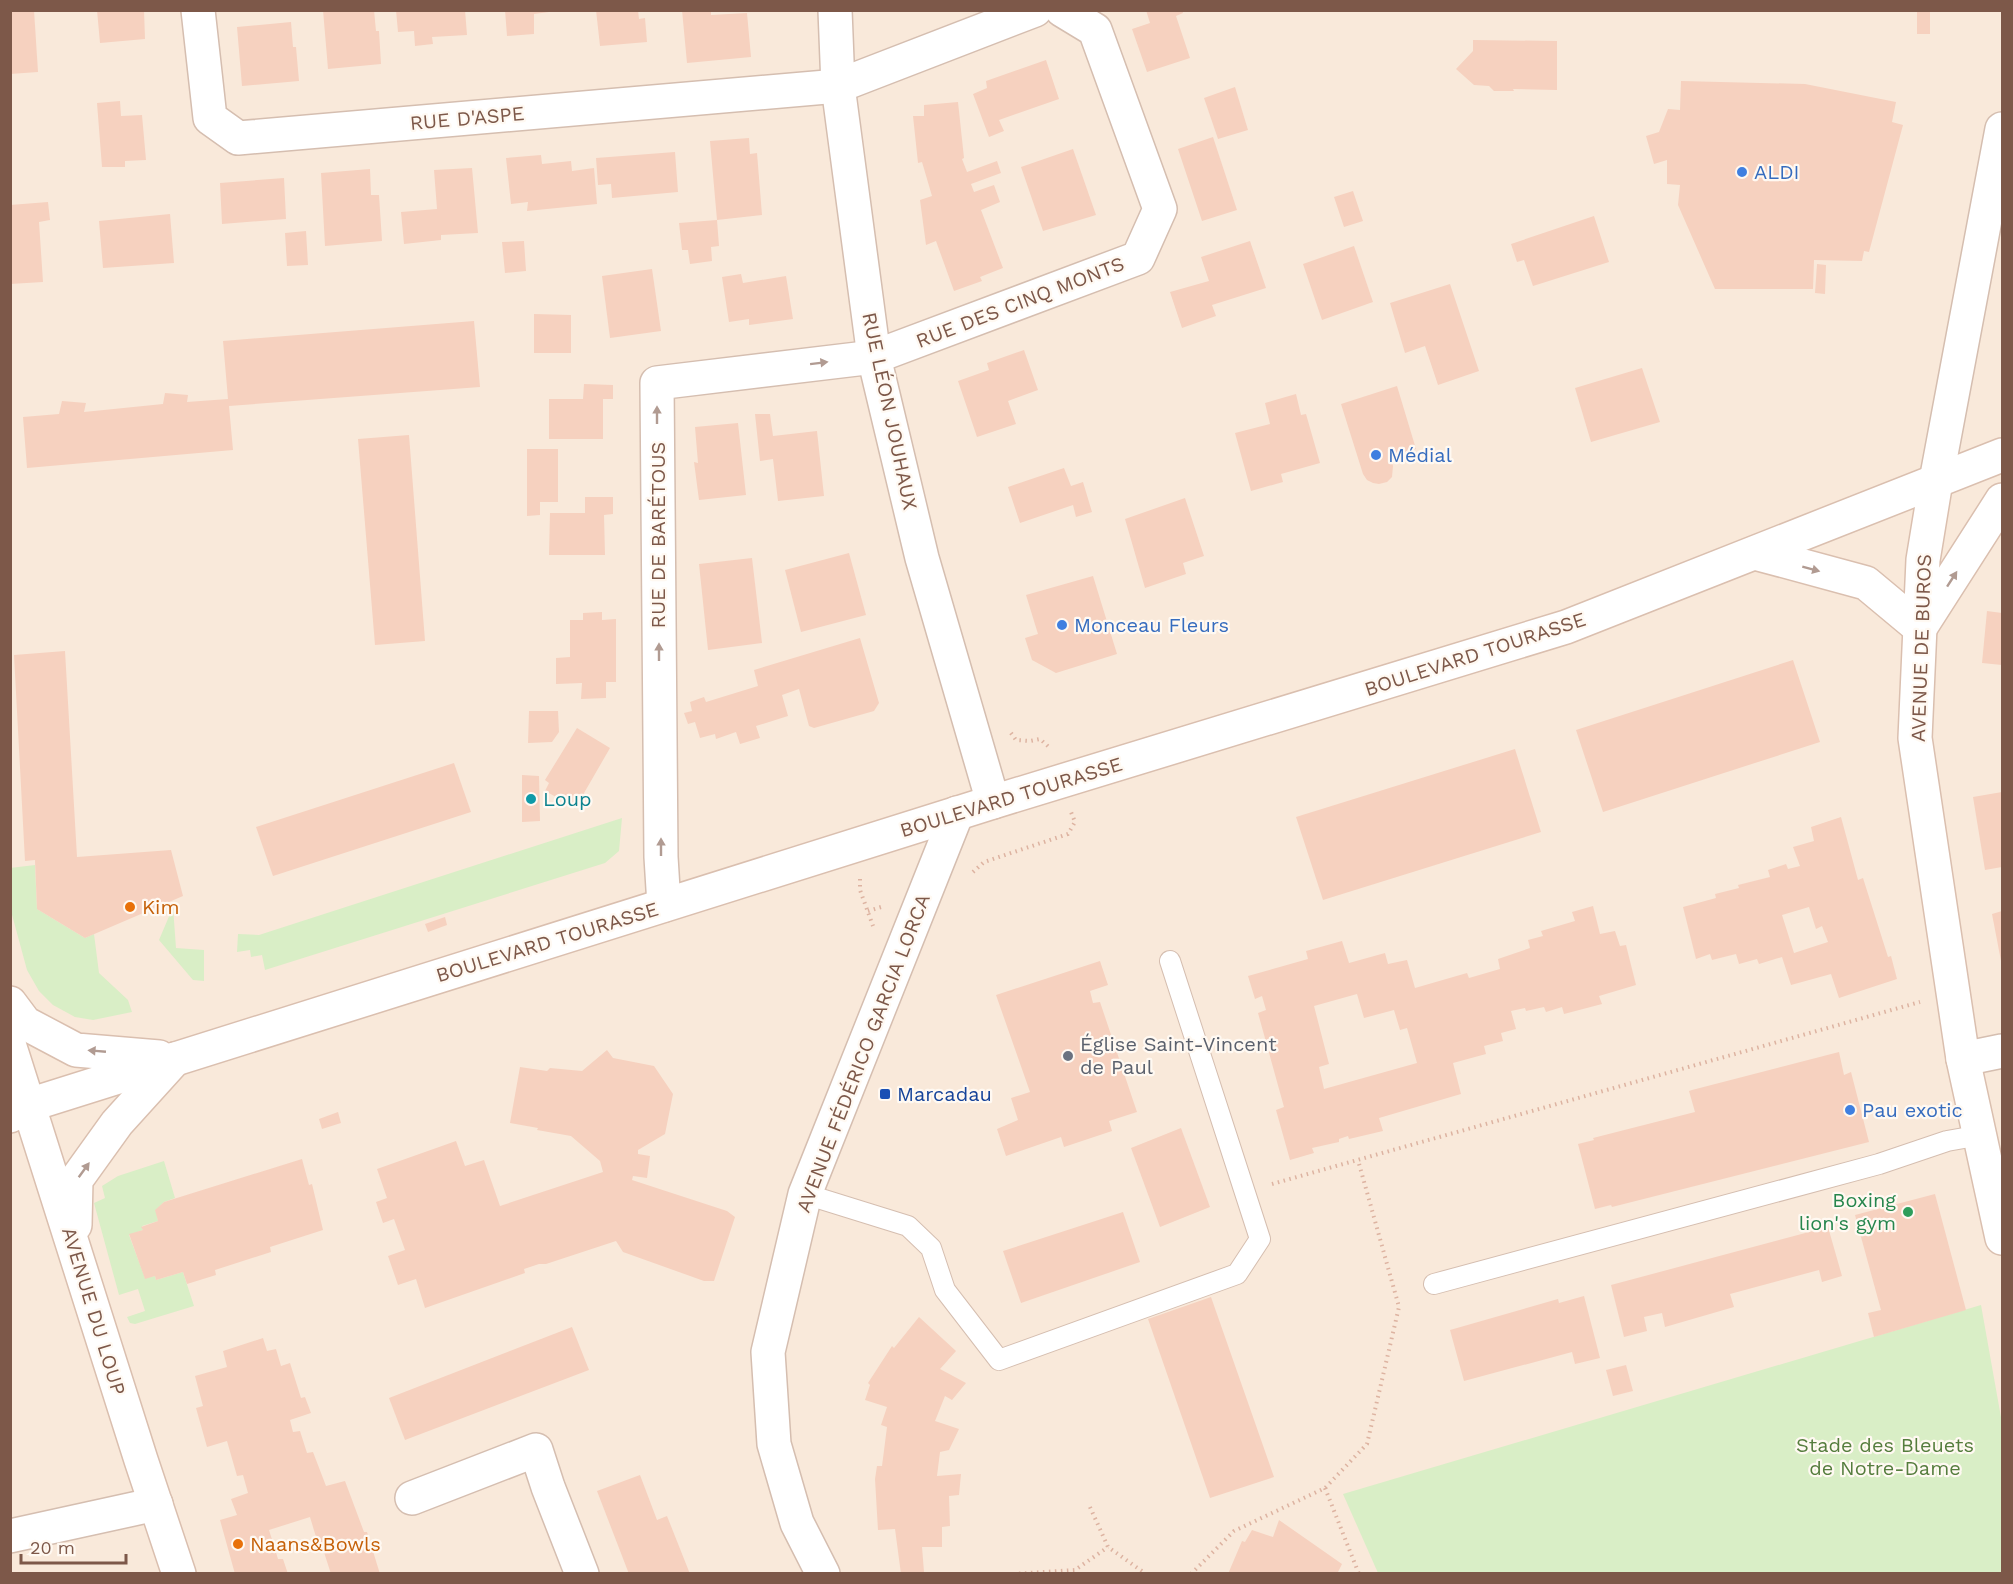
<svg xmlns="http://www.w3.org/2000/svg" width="2013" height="1584" font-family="'Work Sans',sans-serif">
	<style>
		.residential { fill: #f9e9da }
		.green { fill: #d9eec6 }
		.building { fill: #f6d1bf; fill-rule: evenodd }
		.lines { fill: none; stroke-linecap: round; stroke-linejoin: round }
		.lane-casing { stroke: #d5beb0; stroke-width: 22 }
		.street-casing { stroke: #d5beb0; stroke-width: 36 }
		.secondary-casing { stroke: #dabfaf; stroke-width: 36 }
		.path { stroke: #ddb3a1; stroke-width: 4; stroke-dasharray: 1.5 4.5; stroke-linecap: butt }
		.lane { stroke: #fff; stroke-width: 20 }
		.street { stroke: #fff; stroke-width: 33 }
		.secondary { stroke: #fff; stroke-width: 33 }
		.oneway { fill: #b19b92 }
		.shop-dot { fill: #3f7fe0; stroke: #fff9f2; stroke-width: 2 }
		.culture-dot { fill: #0f9aa8; stroke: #fff9f2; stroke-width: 2 }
		.food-dot { fill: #e8710a; stroke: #fff9f2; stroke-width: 2 }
		.worship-dot { fill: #6b7280; stroke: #fff9f2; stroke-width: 2 }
		.transit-dot { fill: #1a4fb4; stroke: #fff9f2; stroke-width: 2 }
		.leisure-dot { fill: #2e9e5b; stroke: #fff9f2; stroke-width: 2 }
		.labels { text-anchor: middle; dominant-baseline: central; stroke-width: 4.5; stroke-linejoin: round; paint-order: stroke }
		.street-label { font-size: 20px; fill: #7d5849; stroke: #fff9f2 }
		.shop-label { font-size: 20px; fill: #366cbe; stroke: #fff9f2; text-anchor: start }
		.culture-label { font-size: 20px; fill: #0d838f; stroke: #fff9f2; text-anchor: start }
		.food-label { font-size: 20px; fill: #c56008; stroke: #fff9f2; text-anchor: start }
		.worship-label { font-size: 20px; fill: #5b616d; stroke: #fff9f2; text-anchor: start }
		.transit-label { font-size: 20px; fill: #164399; stroke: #fff9f2; text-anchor: start }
		.leisure-label { font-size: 20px; fill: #27864d; stroke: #fff9f2; text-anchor: end }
		.park-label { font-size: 20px; fill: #557d3d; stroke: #fff9f2 }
	</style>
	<rect width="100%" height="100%" fill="#fef5ea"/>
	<rect class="residential" x="11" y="11" width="1991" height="1562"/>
	<g class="green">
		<path d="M622 818 619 851 605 863 265 970 262 955 251 957 250 950 237 952 238 934 259 935Z"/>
		<path d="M35 865 37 909 85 938 94 934 99 973 128 1000 132 1012 93 1020 75 1017 53 1005 39 991 27 970 11 911 10 868Z"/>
		<path d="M173 907 176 948 204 950V981L193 980 159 940Z"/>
		<path d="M164 1161 175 1198 164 1202 156 1210 158 1221 142 1226 143 1230 129 1235 145 1278 155 1276 156 1280 183 1272 194 1306 135 1324 130 1323 127 1317 145 1311 138 1289 119 1295 94 1203 105 1198 102 1186 118 1176Z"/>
		<path d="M1981 1305 2002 1423V1573H1378L1343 1494Z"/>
	</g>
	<g class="building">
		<path d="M10 10H34L38 72 10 74Z"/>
		<path d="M97 10H144L145 39 100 43Z"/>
		<path d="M323 10H374L376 31H379L381 64 328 69Z"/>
		<path d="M396 10H465L467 35 432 37 433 44 415 46 414 31 398 32Z"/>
		<path d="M505 10H549V12L534 14V34L507 36Z"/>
		<path d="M596 10H638L639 19 645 18 647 42 600 46Z"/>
		<path d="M682 10H711V15L747 13 751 57 687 63Z"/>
		<path d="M1146 10H1182L1183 13 1176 16 1190 58 1147 72 1132 29 1150 23Z"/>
		<rect x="1917" y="10" width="13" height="24"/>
		<path d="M291 22 293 47H296L299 81 242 86 237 27Z"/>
		<path d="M1473 40 1557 41V90L1513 89 1514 91H1494L1489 86 1474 85 1456 69 1473 51Z"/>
		<path d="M1046 60 1059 99 999 120 1004 131 989 137 973 94 987 88 986 81Z"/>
		<path d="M1681 81 1805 84 1896 102 1892 122 1903 125 1869 252 1864 251 1862 261 1814 260 1813 289H1715L1678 205 1680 185 1667 184V160L1654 164 1646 136 1659 132 1668 109 1680 110Z"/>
		<path d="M1235 87 1248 130 1218 139 1204 98Z"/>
		<path d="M120 101 121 116 142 115 146 160 125 161V167H102L97 103Z"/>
		<path d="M958 102 964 158 962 159 967 172 997 161 1001 173 971 184 974 192 994 185 1000 202 981 210 1003 268 980 277 982 281 954 291 936 241 926 245 920 200 932 196 922 162 918 163 913 116H924V105Z"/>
		<path d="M1213 137 1237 210 1202 221 1178 149Z"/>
		<path d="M749 138 750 154 757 153 762 215 717 220 710 141Z"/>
		<path d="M1073 149 1096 215 1043 231 1021 167Z"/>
		<path d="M675 152 678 192 612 198 611 184 598 185 596 158Z"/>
		<path d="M541 155 542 164 571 161 572 171 594 168 597 204 527 211 528 202 511 204 506 158Z"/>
		<path d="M472 168 478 233 441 235V240L404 244 401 212 437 209 434 170Z"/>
		<path d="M370 169 371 195H379L382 241 325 246 321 173Z"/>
		<path d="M284 178 286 219 222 224 220 183Z"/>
		<path d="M1353 191 1363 221 1344 227 1334 197Z"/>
		<path d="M48 202 50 220 39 222 43 282 10 284V205Z"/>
		<path d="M170 214 174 263 103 268 99 221Z"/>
		<path d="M1594 216 1609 262 1533 286 1524 260 1517 262 1511 244Z"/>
		<path d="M717 220 719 246 711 247 712 261 690 264 688 250H682L679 223Z"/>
		<path d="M306 231 308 265 287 266 285 233Z"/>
		<path d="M524 241 526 271 505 273 502 242Z"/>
		<path d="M1250 241 1266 288 1212 305 1216 316 1182 328 1170 292 1209 281 1201 257Z"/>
		<path d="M1354 246 1373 302 1322 320 1303 264Z"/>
		<path d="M1817 264 1826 265 1825 294 1815 293Z"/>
		<path d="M652 269 661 331 610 338 602 276Z"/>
		<path d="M741 274 743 283 786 276 793 319 749 325V319L729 322 722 277Z"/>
		<path d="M1450 284 1479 371 1438 385 1425 346 1405 353 1390 303Z"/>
		<path d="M534 314 571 315V353H534Z"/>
		<path d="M474 321 480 387 229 406 233 450 27 468 23 417 59 414 62 401 86 403 84 412 163 404 165 393 188 395 187 402 228 399 223 341Z"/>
		<path d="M1024 350 1038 390 1008 401 1016 424 977 437 958 381 989 370 987 363Z"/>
		<path d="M1642 368 1660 422 1591 442 1575 388Z"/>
		<path d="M584 384 613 385V399H603V439H549V399H583Z"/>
		<path d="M1397 386 1416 449 1390 457 1393 466 1392 477 1387 482 1379 484 1373 483 1367 480 1363 474 1341 404Z"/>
		<path d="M1296 394 1301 415 1306 414 1320 463 1281 474 1283 482 1251 491 1235 433 1270 424 1265 403Z"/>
		<path d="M755 414H770L773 436 817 431 824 496 778 501 773 459 760 461Z"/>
		<path d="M738 423 746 495 699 500 694 462 698 463 695 427Z"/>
		<path d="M409 435 425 641 375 645 358 439Z"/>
		<path d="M527 449H558V502H540V515L527 516Z"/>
		<path d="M1064 468 1071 486 1083 482 1092 512 1076 517 1073 505 1020 523 1008 487Z"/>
		<path d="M585 497H613V514L604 515 605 555H549L550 513H585Z"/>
		<path d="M1185 498 1204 556 1183 563 1186 574 1145 588 1125 519Z"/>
		<path d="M849 553 866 615 801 632 785 570Z"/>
		<path d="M752 558 762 643 708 650 699 564Z"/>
		<path d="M1093 576 1117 654 1056 673 1032 660 1025 638 1038 634 1026 595Z"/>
		<path d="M1987 611 2002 613V665L1982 663Z"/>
		<path d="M602 612V620L616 619V682H606V698L581 699 582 683 556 684V658L570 657V620H583V613Z"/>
		<path d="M860 638 879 703 874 711 814 728 809 726 799 689 782 695 788 716 756 726 760 738 740 744 736 732 716 739 715 734 700 738 695 722 688 724 684 713 692 711 690 702 704 697 706 702 758 686 754 670Z"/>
		<path d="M65 651 77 857 171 850 183 896 85 938 37 909 35 860 25 861 14 655Z"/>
		<path d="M1793 660 1820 742 1603 812 1576 730Z"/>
		<path d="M529 711H558L559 732 552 742 528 743Z"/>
		<path d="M577 728 610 748 580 800 577 799 573 806 545 791 549 783 545 780Z"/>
		<path d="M1515 749 1541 832 1323 900 1296 817Z"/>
		<path d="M454 763 471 812 273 876 256 827Z"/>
		<path d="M522 775 539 776 540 821 522 822Z"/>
		<path d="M2002 792V867L1985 870 1973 797Z"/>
		<path d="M1841 817 1858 880 1863 878 1888 957 1891 956 1897 979 1839 998 1831 974 1791 985 1782 957 1759 964 1757 959 1739 964 1736 954 1712 960 1710 954 1696 959 1683 907 1716 898 1715 894 1739 888 1738 885 1770 877 1768 870 1786 864 1788 869 1800 866 1793 847 1814 841 1811 827ZM1809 907 1816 929 1822 926 1828 942 1794 953 1782 915Z"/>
		<path d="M1593 906 1600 934 1615 931 1620 946 1626 945 1636 985 1599 996 1602 1004 1564 1014 1562 1007 1546 1012 1544 1007 1526 1011 1525 1008 1511 1011 1516 1029 1501 1033 1503 1041 1484 1046 1486 1054 1453 1063 1461 1094 1379 1118 1383 1131 1349 1139 1348 1136 1339 1139V1142L1312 1148 1314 1153 1290 1160 1276 1110 1284 1107 1258 1013 1266 1010 1262 996 1255 999 1248 976 1308 959 1306 951 1342 941 1349 963 1385 953 1388 964 1407 960 1415 988 1467 973 1469 978 1500 969 1498 959 1530 948 1528 940 1543 936 1541 931 1575 921 1572 912ZM1357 994 1364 1018 1394 1010 1400 1030 1407 1028 1417 1063 1324 1089 1319 1067 1329 1064 1314 1006Z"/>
		<path d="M2002 911V961H2001L1992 914Z"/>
		<path d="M445 917 447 925 428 932 425 924Z"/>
		<path d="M1100 961 1108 985 1090 991 1093 1003 1100 1002 1137 1112 1109 1121 1112 1131 1064 1147 1061 1137 1006 1156 997 1129 1018 1120 1011 1098 1030 1092 996 995Z"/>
		<path d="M607 1050 613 1058 654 1066 673 1094 665 1134 638 1150V1154L650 1156 647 1178 633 1176 632 1180 727 1211 735 1217 714 1281H704L623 1252 616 1241 546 1264H539L524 1269 525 1273 425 1308 416 1279 398 1285 388 1256 405 1250 394 1219 383 1223 376 1202 387 1198 377 1169 456 1141 465 1166 484 1160 500 1206 603 1172 600 1161 571 1136 537 1130 538 1128 510 1123 520 1067 547 1071 550 1068 582 1071Z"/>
		<path d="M1839 1052 1844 1075 1851 1072 1869 1142 1612 1207 1611 1205 1595 1209 1578 1144 1594 1140 1593 1138 1695 1112 1689 1091 1692 1090Z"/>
		<path d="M338 1112 341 1123 322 1129 319 1119Z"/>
		<path d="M1181 1128 1210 1207 1160 1227 1131 1148Z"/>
		<path d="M302 1159 309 1185 312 1184 323 1230 270 1247 271 1252 215 1270 216 1275 187 1284 183 1272 156 1280 155 1276 145 1279 129 1234 143 1230 141 1227 158 1221 155 1210 164 1202Z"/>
		<path d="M1935 1194 1966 1310 1874 1337 1868 1313 1881 1310 1855 1215Z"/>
		<path d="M1123 1212 1140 1262 1021 1303 1003 1251Z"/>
		<path d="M1828 1227 1842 1276 1822 1282 1819 1270 1730 1294 1734 1307 1665 1327 1662 1313 1644 1317 1647 1331 1624 1337 1611 1285Z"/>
		<path d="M1584 1296 1600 1358 1575 1364 1572 1352 1464 1381 1450 1330 1558 1299 1559 1303Z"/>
		<path d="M1211 1297 1274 1477 1210 1498 1148 1319Z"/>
		<path d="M919 1317 956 1351 940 1369 966 1383 952 1400 945 1396 935 1421 959 1429 949 1450 940 1452 937 1476 961 1474 959 1495 949 1496 950 1526 942 1527V1547H922L924 1572 901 1574 895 1529 878 1530 875 1479 877 1466H882L887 1427 881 1425 887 1407 865 1400 870 1385 868 1383 892 1346 894 1348Z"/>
		<path d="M572 1327 589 1370 405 1440 389 1398Z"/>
		<path d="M263 1338 267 1351 276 1349 281 1366 290 1363 301 1398 305 1397 311 1413 290 1420 293 1432 300 1431 307 1453 313 1452 326 1486 345 1481 364 1532H367L380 1574H331L322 1546 319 1547 310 1517 269 1530 278 1559H283L288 1574H235L220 1520 237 1515 231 1499 248 1493 243 1475 237 1476 227 1441 207 1447 196 1408 203 1406 195 1376 227 1367 223 1351Z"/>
		<path d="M1626 1365 1633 1391 1613 1396 1606 1370Z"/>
		<path d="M640 1475 657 1520 667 1516 690 1574H629L597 1491Z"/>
		<path d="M1279 1520 1342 1564 1337 1574 1308 1572 1307 1574H1228L1242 1541 1245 1542 1252 1530 1273 1537Z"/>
	</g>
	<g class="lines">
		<g class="lane-casing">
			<g id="lane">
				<path d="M805 1194 908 1226 931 1248 945 1290 999 1360 1237 1274 1260 1239 1170 961"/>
				<path d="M1434 1284 1879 1164 1947 1141 1981 1135"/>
			</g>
		</g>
		<g class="street-casing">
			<g id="street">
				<path d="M198 10 210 118 238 138 838 86 1035 10"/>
				<path d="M835 10 838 86 874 357 922 558 993 802"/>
				<path d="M1936 481 2002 129"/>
				<path d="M664 905 661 857 657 383 874 357 1138 258 1160 209 1095 30 1062 10"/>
				<path d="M1963 1059 2002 1051"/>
				<path d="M412 1498 536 1450 548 1487 582 1574"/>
				<path d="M10 1536 156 1504"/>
				<path d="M823 1574 797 1523 774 1444 768 1352 805 1194 957 813"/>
			</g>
		</g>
		<g class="secondary-casing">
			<g id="secondary">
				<path d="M1936 481 1923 560 1915 738 1963 1059 2002 1238"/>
				<path d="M1755 553 1866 583 1920 628 2002 500"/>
				<path d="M10 1003 25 1023 76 1050 159 1057"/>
				<path d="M10 1047 141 1460 179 1574"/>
				<path d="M10 1116 29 1105 993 802 1566 627 2002 455"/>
				<path d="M75 1225 76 1180 117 1123 175 1059"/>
			</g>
		</g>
		<g class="path">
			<path d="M1011 733 1016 740 1030 741 1040 739 1050 748"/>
			<path d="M973 872 984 862 1068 834 1075 822 1071 812"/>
			<path d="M860 879V890L873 926"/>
			<path d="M868 911 881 907"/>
			<path d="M1272 1184 1920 1002"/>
			<path d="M1325 1488 1359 1574"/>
			<path d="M1090 1507 1108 1547 1146 1574"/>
			<path d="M1013 1574 1075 1570 1108 1547"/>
			<path d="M1191 1574 1234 1531 1325 1488 1367 1444 1399 1307 1358 1160"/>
		</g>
		<use href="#lane" class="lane"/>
		<use href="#street" class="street"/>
		<use href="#secondary" class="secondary"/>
	</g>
	<defs><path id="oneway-solid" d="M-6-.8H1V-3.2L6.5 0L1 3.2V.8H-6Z" transform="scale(1.5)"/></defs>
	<g class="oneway">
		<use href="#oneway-solid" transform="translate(819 363) rotate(-7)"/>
		<use href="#oneway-solid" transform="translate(657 415) rotate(-90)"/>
		<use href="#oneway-solid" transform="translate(1811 569) rotate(15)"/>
		<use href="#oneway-solid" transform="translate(1952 579) rotate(-57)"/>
		<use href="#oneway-solid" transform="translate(659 652) rotate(-90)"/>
		<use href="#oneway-solid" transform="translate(661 847) rotate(-90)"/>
		<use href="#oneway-solid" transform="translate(97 1051) rotate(-175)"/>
		<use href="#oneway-solid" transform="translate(84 1170) rotate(-54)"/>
	</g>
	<g class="shop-dot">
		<circle cx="1742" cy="172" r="6"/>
		<circle cx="1376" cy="455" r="6"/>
		<circle cx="1062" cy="625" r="6"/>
		<circle cx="1850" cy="1110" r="6"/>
	</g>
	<circle class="culture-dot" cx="531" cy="799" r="6"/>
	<g class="food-dot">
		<circle cx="130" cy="907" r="6"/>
		<circle cx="238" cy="1544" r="6"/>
	</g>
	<circle class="worship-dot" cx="1068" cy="1056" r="6"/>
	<rect class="transit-dot" x="879" y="1088" width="12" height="12" rx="3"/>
	<circle class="leisure-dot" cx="1908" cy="1212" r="6"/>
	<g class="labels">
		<g class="street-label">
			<text transform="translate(467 118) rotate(-5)">RUE D'ASPE</text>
			<text transform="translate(1020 302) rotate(-21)">RUE DES CINQ MONTS</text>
			<text transform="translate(890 411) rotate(78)">RUE LÉON JOUHAUX</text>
			<text transform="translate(658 535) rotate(-90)">RUE DE BARÉTOUS</text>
			<text transform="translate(1921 648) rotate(-88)">AVENUE DE BUROS</text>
			<text transform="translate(1475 654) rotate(-18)">BOULEVARD TOURASSE</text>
			<text transform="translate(1011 797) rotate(-17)">BOULEVARD TOURASSE</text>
			<text transform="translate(547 942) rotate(-17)">BOULEVARD TOURASSE</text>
			<text transform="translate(863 1053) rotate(-69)">AVENUE FÉDÉRICO GARCIA LORCA</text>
			<text transform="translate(94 1311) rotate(73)">AVENUE DU LOUP</text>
		</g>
		<g class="shop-label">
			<text x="1754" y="172">ALDI</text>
			<text x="1388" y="455">Médial</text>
			<text x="1074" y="625">Monceau Fleurs</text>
			<text x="1862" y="1110">Pau exotic</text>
		</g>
		<g class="culture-label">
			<text x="543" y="799">Loup</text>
		</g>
		<g class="food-label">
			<text x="142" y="907">Kim</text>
			<text x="250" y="1544">Naans&amp;Bowls</text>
		</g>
		<g class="worship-label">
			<text x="1080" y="1044">Église Saint-Vincent<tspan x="1080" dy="23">de Paul</tspan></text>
		</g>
		<g class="transit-label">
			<text x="897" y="1094">Marcadau</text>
		</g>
		<g class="leisure-label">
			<text x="1896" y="1200">Boxing<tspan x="1896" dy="23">lion's gym</tspan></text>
		</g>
		<g class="park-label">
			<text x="1885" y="1445">Stade des Bleuets<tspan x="1885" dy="23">de Notre-Dame</tspan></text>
		</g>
	</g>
	<rect width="2013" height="1584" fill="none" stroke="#7d5849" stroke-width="24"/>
	<path d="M21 1554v9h105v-9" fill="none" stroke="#7d5849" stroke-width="3"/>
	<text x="30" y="1554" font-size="18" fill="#7d5849" stroke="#fff9f2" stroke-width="4.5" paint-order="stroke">20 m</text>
</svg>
